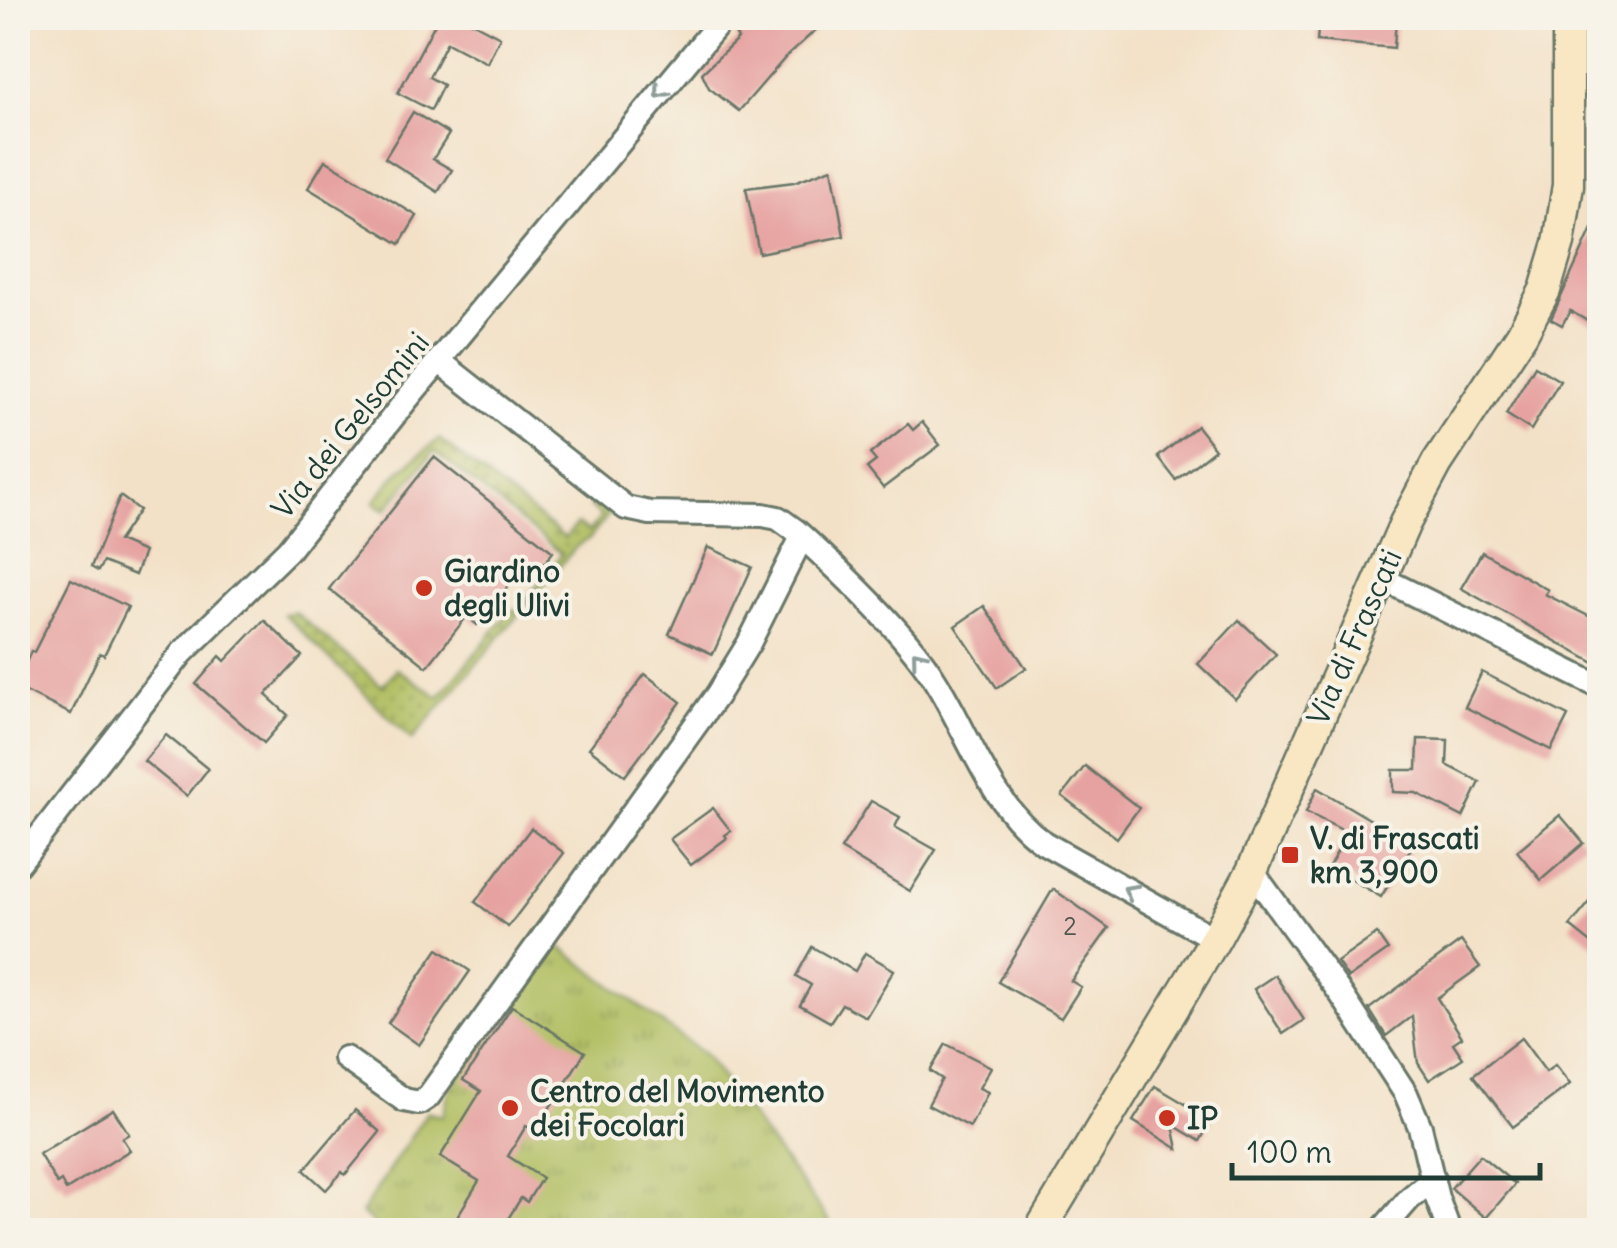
<svg xmlns="http://www.w3.org/2000/svg" width="1617" height="1248" font-family="Delius,sans-serif">
	<style>
		.grass { fill: url(#grass-dots); stroke: #687d4a; stroke-width: 2.5 }
		.park { fill: url(#park-tufts); stroke: #687d4a; stroke-width: 2.5 }
		.building { fill: #e6a2a0 }
		.lines { fill: none; stroke-linecap: round; stroke-linejoin: round }
		.minor-casing { stroke: #697667; stroke-width: 28 }
		.secondary-casing { stroke: #697667; stroke-width: 35 }
		.minor { stroke: #fff; stroke-width: 22 }
		.secondary { stroke: #f9e7c3; stroke-width: 30 }
		.oneway { stroke: #8f9e9a }
		.poi-dot { fill: #c8321e; stroke: #f7f3e8; stroke-width: 4 }
		.labels { text-anchor: middle; dominant-baseline: central; stroke-width: 8; stroke-linejoin: round; paint-order: stroke }
		.number-label { font-size: 25px; fill: #51564f }
		.street-label { font-size: 30px; fill: #1f3d34; stroke: #f7f3e8 }
		.poi-label { font-size: 30px; font-weight: bold; fill: #1f3d34; stroke: #f7f3e8; text-anchor: start }
	</style>
	<defs>
		<pattern id="grass-dots" width="8" height="8" patternUnits="userSpaceOnUse" patternTransform="scale(2.5)"><rect width="8" height="8" fill="#b0bd60"/><path d="M2 2h.1M6 6h.1" fill="none" stroke="#8f9b50" stroke-width="1.8" stroke-linecap="round"/></pattern>
		<pattern id="park-tufts" width="24" height="20" patternUnits="userSpaceOnUse" patternTransform="scale(2.5)"><rect width="24" height="20" fill="#b0bd60"/><path d="M3 7l-1-3M5 7V3M7 7l1-3M15 17l-1-3M17 17v-4M19 17l1-3" fill="none" stroke="#8f9b50"/></pattern>
	</defs>
	<rect width="100%" height="100%" fill="#f7f3e8"/>
	<filter id="ink" filterUnits="userSpaceOnUse"><feTurbulence type="fractalNoise" baseFrequency=".01" numOctaves="2"/><feDisplacementMap in="SourceGraphic" scale="20" xChannelSelector="R" yChannelSelector="G"/><feConvolveMatrix kernelMatrix="1 2 1 2 8 2 1 2 1" color-interpolation-filters="sRGB"/></filter>
	<filter id="wash" filterUnits="userSpaceOnUse"><feTurbulence type="fractalNoise" baseFrequency=".0048" numOctaves="4" result="noise"/><feDisplacementMap in="SourceGraphic" scale="40" xChannelSelector="R" yChannelSelector="G"/><feGaussianBlur stdDeviation="2.25" result="paint"/><feColorMatrix in="noise" values="0 0 0 0 0 0 0 0 0 0 0 0 0 0 0 0 0 1.4 0 .05"/><feComposite in="paint" operator="in"/></filter>
	<g filter="url(#wash)">
		<rect width="100%" height="100%" fill="#f3e1c7"/>
		<path class="grass" d="M439 439 565 538 577 524 589 532 601 516 590 507 597 502 609 507 606 511 609 514 591 537 576 547 412 740 284 614 295 612 382 686 397 669 439 697 512 609 516 611 562 554 434 451 385 511 374 502 396 474Z"/>
		<path class="park" d="M556 944 705 1055 833 1226 830 1230H381L361 1213 427 1112 443 1116 449 1089Z"/>
		<g id="blocks">
			<g class="building">
				<path d="M438 18H464L500 37 487 63 447 42 429 77 443 85 431 110 398 93Z"/>
				<path d="M738 18H829L786 57 739 111 709 88 702 73 738 39 733 30Z"/>
				<path d="M1319 18H1396L1394 48 1317 41Z"/>
				<path d="M413 112 449 134 433 159 452 170 438 192 385 158Z"/>
				<path d="M325 160 417 216 400 244 308 188Z"/>
				<path d="M832 168 844 236 759 253 746 188 794 182Z"/>
				<path d="M1600 211V328L1570 311 1562 325 1551 319Z"/>
				<path d="M1535 366 1560 381 1531 430 1506 414Z"/>
				<path d="M922 422 940 445 883 488 867 468 876 461 870 454 908 424 913 430Z"/>
				<path d="M1197 426 1215 449 1176 480 1158 457Z"/>
				<path d="M434 457 553 552 530 581 519 572 477 625 467 616 427 667 329 589Z"/>
				<path d="M120 496 139 510 118 541 144 552 135 575 103 562 98 571 91 567Z"/>
				<path d="M708 547 752 567 713 654 669 634Z"/>
				<path d="M1482 552 1548 590 1545 594 1600 622V666L1461 588Z"/>
				<path d="M71 579 128 607 104 655 100 653 71 714 18 688V681L31 651 34 652Z"/>
				<path d="M984 606 1026 668 997 688 955 626Z"/>
				<path d="M264 620 302 656 266 695 288 715 264 743 196 684 220 656 225 661Z"/>
				<path d="M1239 620 1276 654 1235 699 1198 664Z"/>
				<path d="M1482 672 1568 716 1551 750 1465 707Z"/>
				<path d="M645 674 681 702 625 776 589 748Z"/>
				<path d="M166 735 208 769 187 796 144 761Z"/>
				<path d="M1418 739 1448 740 1447 765 1480 782 1463 817 1416 793 1393 792V770H1417Z"/>
				<path d="M1085 766 1139 808 1117 838 1062 796Z"/>
				<path d="M1317 788 1413 845 1381 897 1329 866 1348 833 1306 812Z"/>
				<path d="M871 801 900 817 895 827 936 850 910 891 841 849Z"/>
				<path d="M713 808 731 831 725 835 727 838 691 865 670 839Z"/>
				<path d="M1560 815 1584 843 1541 880 1517 851Z"/>
				<path d="M531 828 564 853 508 927 475 902Z"/>
				<path d="M1053 889 1109 928 1071 981 1081 987 1061 1018 998 982Z"/>
				<path d="M1600 890V950L1570 926Z"/>
				<path d="M1377 934 1388 950 1348 978 1337 962Z"/>
				<path d="M1461 941 1480 967 1437 998 1462 1037 1453 1043 1463 1058 1429 1080 1418 1063 1412 1016 1386 1036 1369 1009Z"/>
				<path d="M812 947 855 971 865 953 894 970 866 1017 842 1004 830 1022 800 1005 811 985 796 976Z"/>
				<path d="M438 949 470 971 419 1045 388 1023Z"/>
				<path d="M1275 975 1304 1020 1283 1034 1254 989Z"/>
				<path d="M512 1006 585 1052 535 1131 526 1126 508 1156 542 1178 527 1202 521 1198 501 1230H449L479 1181 440 1157 481 1091 463 1080Z"/>
				<path d="M1521 1038 1546 1072 1555 1065 1570 1084 1513 1127 1473 1075Z"/>
				<path d="M946 1044 991 1067 979 1088 988 1092 970 1127 928 1105 942 1079 930 1071Z"/>
				<path d="M1155 1086 1212 1120 1200 1141 1173 1125 1178 1149 1133 1121Z"/>
				<path d="M113 1109 129 1134 122 1138 130 1150 66 1190 61 1181 57 1184 39 1154Z"/>
				<path d="M355 1110 380 1132 345 1175 342 1172 326 1190 304 1170Z"/>
				<path d="M1480 1155 1515 1184 1486 1218 1451 1188Z"/>
			</g>
		</g>
	</g>
	<g filter="url(#ink)">
		<use href="#blocks" fill-opacity="0" stroke="#697667" stroke-width="2.5"/>
		<g class="lines">
			<g class="minor-casing">
				<g id="minor">
					<path d="M439 361 626 508 650 513 763 515 778 518 796 531C837 568 898 626 929 671 967 726 987 803 1044 843L1215 939"/>
					<path d="M1379 577 1600 687"/>
					<path d="M18 864 182 653 288 550 407 399 723 18"/>
					<path d="M1252 871 1341 994 1406 1094 1420 1127 1437 1198 1449 1230"/>
					<path d="M345 1058 404 1100 419 1103 428 1097 717 695 749 643 802 537"/>
					<path d="M1382 1230 1409 1199 1433 1179"/>
				</g>
			</g>
			<g class="secondary-casing">
				<path id="secondary" d="M1040 1230 1215 939 1252 871 1405 523 1437 463 1522 334 1545 290 1559 243 1568 185V18"/>
			</g>
			<use href="#minor" class="minor"/>
			<use href="#secondary" class="secondary"/>
		</g>
		<defs><path id="oneway-chevron" d="M-2-3.5L2.5 0L-2 3.5" fill="none" stroke-width="1.6" stroke-linecap="round" stroke-linejoin="round" transform="scale(2.5)"/></defs>
		<g class="oneway">
			<use href="#oneway-chevron" transform="translate(661 92) rotate(130)"/>
			<use href="#oneway-chevron" transform="translate(918 657) rotate(-129)"/>
			<use href="#oneway-chevron" transform="translate(1130 891) rotate(-151)"/>
		</g>
	</g>
	<g class="poi-dot">
		<circle cx="424" cy="588" r="10"/>
		<rect x="1280" y="845" width="20" height="20" rx="5"/>
		<circle cx="510" cy="1108" r="10"/>
		<circle cx="1167" cy="1118" r="10"/>
	</g>
	<g class="labels">
		<g class="number-label">
			<text x="1070" y="926">2</text>
		</g>
		<g class="street-label">
			<text transform="translate(350 425) rotate(-51)">Via dei Gelsomini</text>
			<text transform="translate(1354 637) rotate(-66)">Via di Frascati</text>
		</g>
		<g class="poi-label">
			<text x="444" y="571">Giardino<tspan x="444" dy="34">degli Ulivi</tspan></text>
			<text x="1310" y="838">V. di Frascati<tspan x="1310" dy="34">km 3,900</tspan></text>
			<text x="530" y="1091">Centro del Movimento<tspan x="530" dy="34">dei Focolari</tspan></text>
			<text x="1187" y="1118">IP</text>
		</g>
	</g>
	<rect width="1617" height="1248" fill="none" stroke="#f7f3e8" stroke-width="60"/>
	<path d="M1232 1163v15h308v-15" fill="none" stroke="#1f3d34" stroke-width="5"/>
	<text x="1247" y="1163" font-size="30" fill="#1f3d34" stroke="#f7f3e8" stroke-width="8" paint-order="stroke">100 m</text>
</svg>
